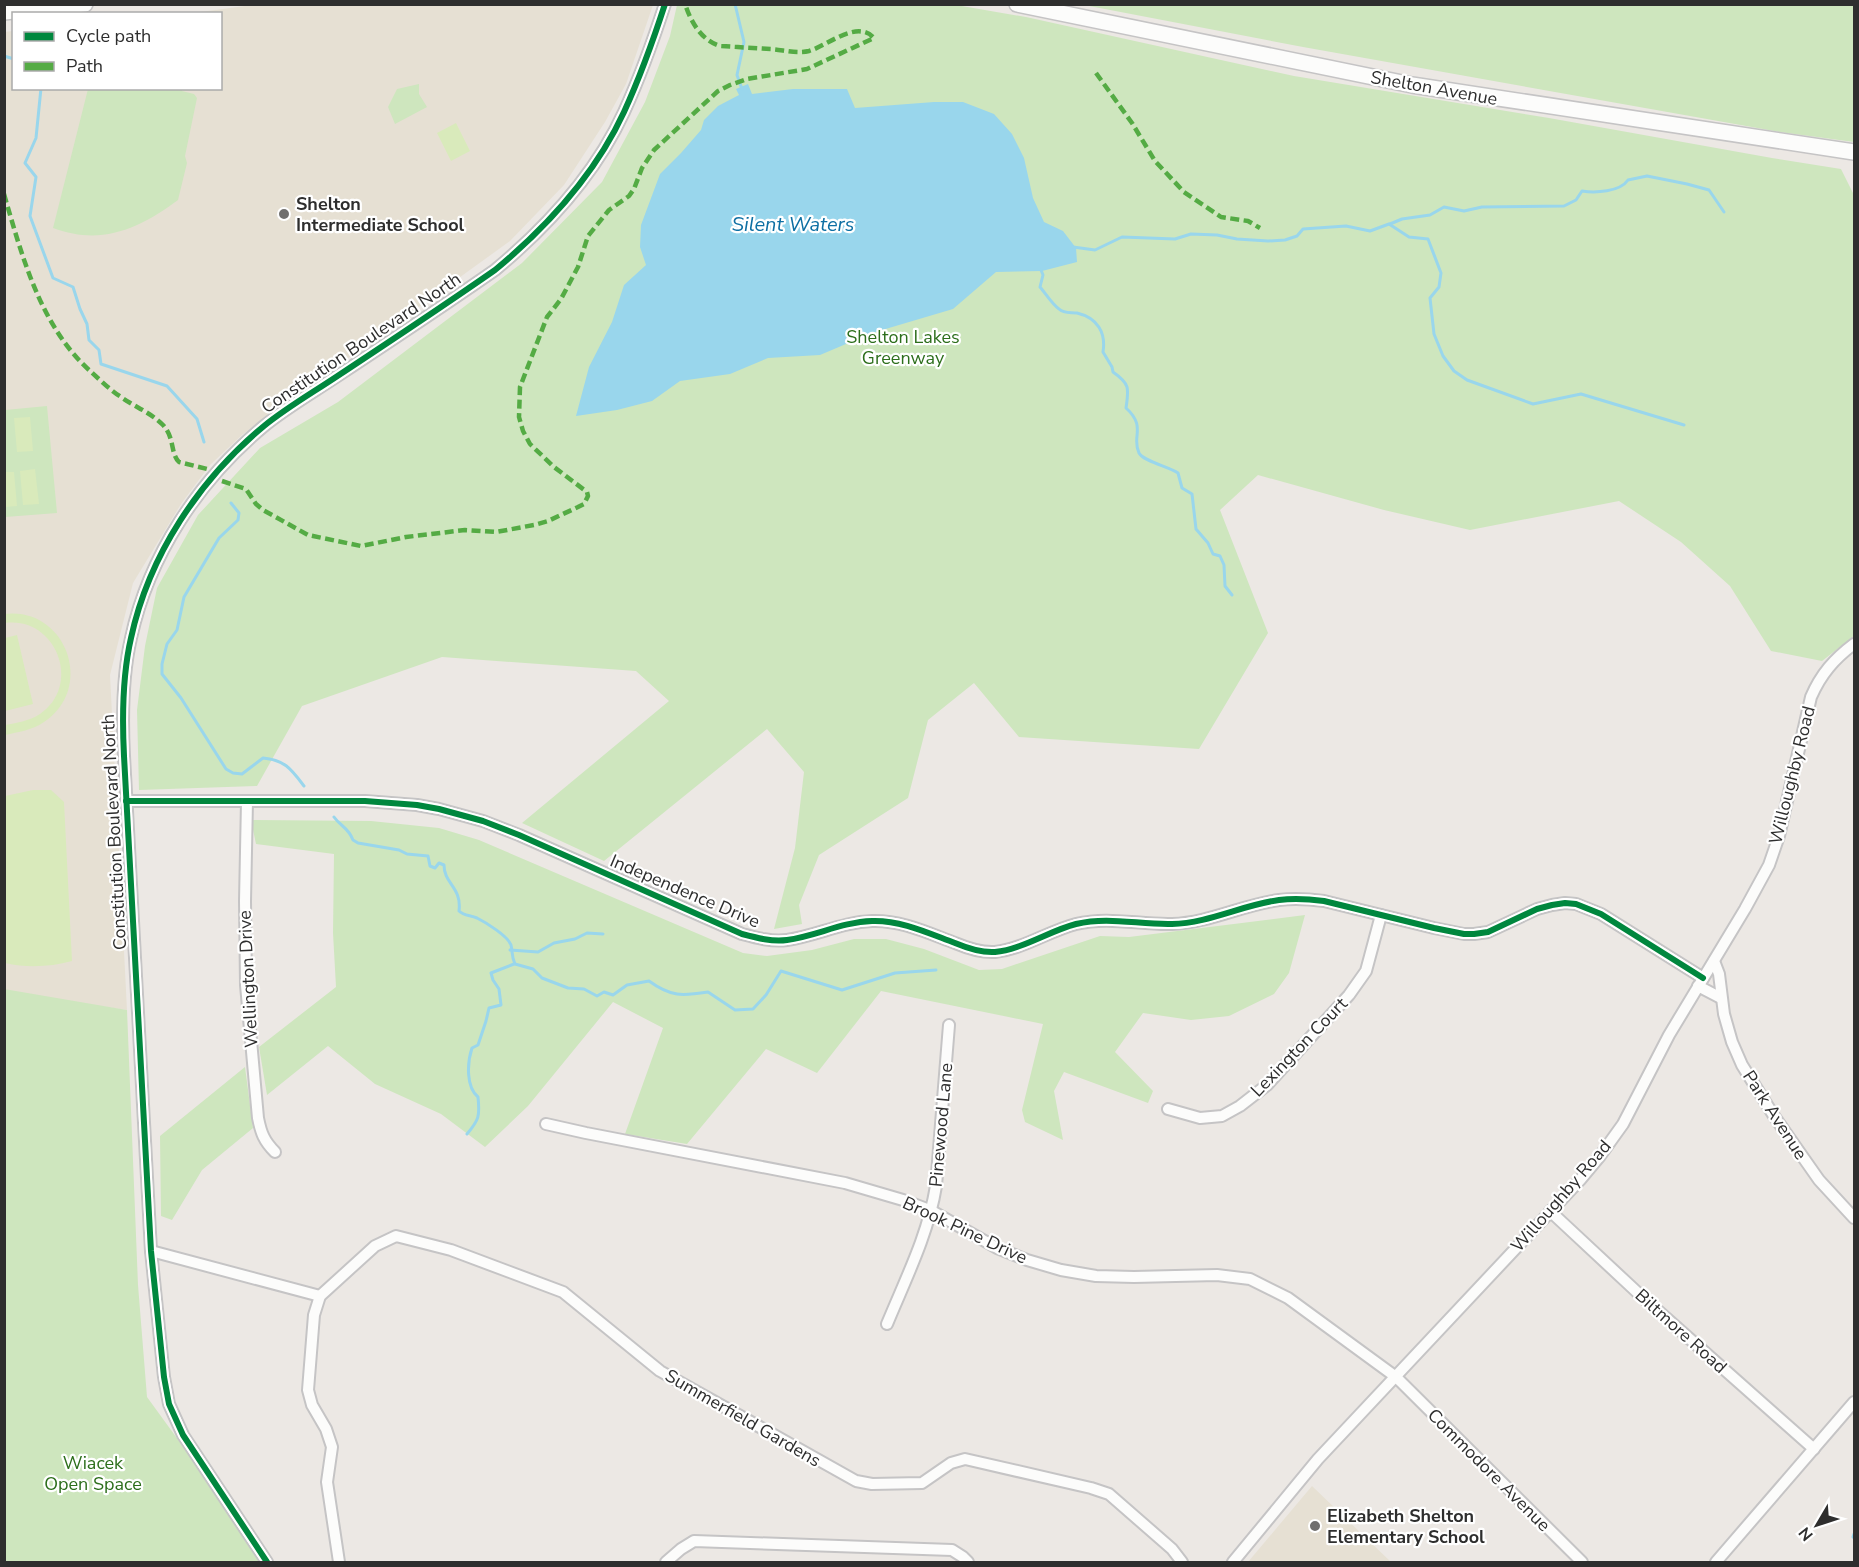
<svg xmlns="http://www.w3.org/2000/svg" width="1859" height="1567" font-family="'Nunito Sans',sans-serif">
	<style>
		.education { fill: #e6e0d3 }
		.green { fill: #cee6be }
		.pitch { fill: #d9eabb }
		.water { fill: #99d6ec }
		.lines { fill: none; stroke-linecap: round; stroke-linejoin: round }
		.stream { stroke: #99d6ec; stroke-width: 3 }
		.street-casing { stroke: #c5c4c5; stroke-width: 14 }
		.secondary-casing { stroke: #c5c4c5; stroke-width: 18 }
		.street { stroke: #fcfcfb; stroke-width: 10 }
		.secondary { stroke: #fcfcfb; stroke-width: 15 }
		.quiet { stroke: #54ab44; stroke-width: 4.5; stroke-dasharray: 9 4.5; stroke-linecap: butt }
		.cycleway-casing { stroke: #fff; stroke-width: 10 }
		.cycleway { stroke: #00873e; stroke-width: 6 }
		.poi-dot { fill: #706f6e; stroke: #fff; stroke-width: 2 }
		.labels { text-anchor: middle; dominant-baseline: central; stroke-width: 4.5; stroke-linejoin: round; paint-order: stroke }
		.street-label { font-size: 18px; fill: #2e2e2e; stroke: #fff }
		.poi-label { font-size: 18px; font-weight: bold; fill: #2e2e2e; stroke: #fff; text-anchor: start }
		.park-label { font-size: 18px; fill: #2c6e1b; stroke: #fff }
		.water-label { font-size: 20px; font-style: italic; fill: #0d6fa3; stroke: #fff }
	</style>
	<rect width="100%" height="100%" fill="#ece8e4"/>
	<g class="education">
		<path d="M260 4 653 5 626 84 605 122 564 185 510 241 243 434 210 465 181 504 133 583 110 675 127 1010 5 992 4 32 13 31 14 88H220V14L193 13Z"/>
		<path d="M1312 1486 1391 1562H1248Z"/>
	</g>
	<g class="green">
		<path d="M677 5H956L1026 17 1294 76 1549 118 1772 158 1841 169 1854 195V636L1822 661 1771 651 1730 586 1681 542 1619 501 1470 530 1384 510 1258 475 1220 510 1268 633 1199 749 1019 737 974 683 928 720 908 798 819 855 799 905 802 924 774 929 795 848 804 772 767 729 604 861 522 823 669 701 636 671 442 657 302 706 257 786 139 790 137 710 145 646 157 588 198 515 260 448 338 402 522 263 602 182 645 102 670 36Z"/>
		<path d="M1084 5H1854V142L1780 132 1303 47Z"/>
		<path d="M419 84V94L427 107 395 124 388 107 397 89Z"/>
		<path d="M88 89H182V91L194 94 197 98 185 156 187 163 178 200C139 229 101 246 53 228Z"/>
		<path d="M47 406 57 513 5 517V410Z"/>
		<path d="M251 820 371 821 439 828 479 840 743 953 767 956 812 950 854 939H886L924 949 979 970 1002 969 1100 936 1129 937 1305 915 1289 973 1274 994 1229 1016 1191 1020 1143 1013 1115 1052 1153 1091 1148 1103 1064 1072 1054 1091 1063 1140 1025 1122 1022 1110 1043 1024 881 991 817 1073 766 1049 687 1144 625 1134 663 1028 613 1002 528 1106 485 1147 441 1114 375 1084 328 1046 267 1095 259 1047 336 987 333 933 334 854 256 844Z"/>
		<path d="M4 989 127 1010 138 1285 147 1397 267 1562H5Z"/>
		<path d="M245 1067 253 1128 202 1170 172 1220 161 1216 160 1136Z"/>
	</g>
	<g class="pitch">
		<path d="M456 123 470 151 451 161 437 133Z"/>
		<path d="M30 417 33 451 17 452 14 418Z"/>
		<path d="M35 469 39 504 23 505 20 471Z"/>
		<path d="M5 472H14L17 506 5 507Z"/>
		<path d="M4 614C66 606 96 688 44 722 33 730 18 732 5 735V725C16 723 29 721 40 714 83 685 56 616 5 623Z"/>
		<path d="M17 635 33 704 5 711V638Z"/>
		<path d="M33 790H51L64 802 72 961C50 967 27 968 5 963V796Z"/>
	</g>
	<path class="water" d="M748 84 752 94 793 89H847L855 108 934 102H963L994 114 1012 134 1024 158 1033 198 1044 222 1063 231 1076 248 1077 262 1042 271 996 272 953 309 872 333 820 355 768 358 730 374 680 381 652 401 617 410 576 416 589 367 612 322 624 285 646 265 640 247 641 225 660 174 681 153 701 130 704 120 718 106 739 95 736 89Z"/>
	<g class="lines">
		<g class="stream">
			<path d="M735 4 744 42 737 75 742 89"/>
			<path d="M4 56 14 59"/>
			<path d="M41 88 36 138 25 163 36 177 30 216 53 278 73 287 80 309 87 324 89 340 99 350 101 364 167 386 197 419 204 442"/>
			<path d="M1390 224 1402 219 1430 215 1444 207 1464 211 1482 207 1564 206 1576 200 1582 191C1595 193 1620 192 1628 180L1647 176 1687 184 1709 190 1724 212"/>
			<path d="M1073 247 1095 250 1122 237 1175 239 1191 234 1217 235 1237 239 1268 241 1285 240 1297 236 1303 229 1346 226 1370 231 1389 224 1409 237 1428 239 1441 273 1439 287 1430 298 1434 334 1443 356 1454 371 1467 380 1533 404 1581 394 1684 425"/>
			<path d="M1041 270 1043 275 1040 287C1046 294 1052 304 1059 309 1064 314 1071 312 1077 313 1098 318 1106 333 1103 352L1112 367 1113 372C1130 384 1129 388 1126 408 1147 427 1131 437 1139 453 1143 461 1169 467 1178 473L1182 488 1192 494 1196 529 1208 543 1213 554 1220 556 1224 565 1225 586 1232 595"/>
			<path d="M231 503 239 513 238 520 219 538 184 597 177 630 167 644 162 664V674L181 698 226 769 233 773 242 774 263 758C285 760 291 769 304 786"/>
			<path d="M334 817C341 827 348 827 353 840L358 843 399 850 407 854 428 856 430 866 435 868 439 863 444 865C444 884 462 887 459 911 464 916 470 915 477 918 485 922 508 936 511 945 513 953 511 955 515 964L533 969 542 978 568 988 584 989 597 996 604 992 613 995 627 985 649 981C671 997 682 996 708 992L735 1010 753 1009 766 995 781 971 842 990 895 973 936 970"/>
			<path d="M510 950 538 952 554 943 575 939 587 933 603 934"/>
			<path d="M467 1134C479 1120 480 1116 478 1097 466 1087 467 1063 472 1048L478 1045 486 1021 489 1008 501 1005 499 989 493 980 491 973 514 964"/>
			<path d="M1854 1534 1853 1537 1854 1538"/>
		</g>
		<g class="street-casing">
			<g id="street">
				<path d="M126 801H365L417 805 439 809 483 821 519 835 742 934C757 938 772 942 787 940 816 936 842 922 872 921 901 920 928 933 955 943 967 948 981 953 995 952 1023 949 1049 931 1076 924 1109 916 1139 925 1172 924 1209 923 1242 905 1279 900 1294 898 1309 899 1324 901L1434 928 1464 934H1474L1488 932 1537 909 1552 905 1565 903 1576 904 1601 914 1703 978"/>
				<path d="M247 801 245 901 246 985 258 1118C261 1133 264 1141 275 1152"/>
				<path d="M1714 961 1719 974 1724 1014 1732 1042 1742 1065 1774 1116 1819 1180 1854 1218"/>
				<path d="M1698 986 1721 998"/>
				<path d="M1168 1109 1200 1118 1222 1116 1240 1106 1267 1085 1349 995 1366 971 1381 915"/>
				<path d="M546 1124 586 1133 845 1183 903 1200 932 1211 997 1248 1027 1260 1061 1270 1096 1276 1134 1277 1217 1275 1250 1279 1288 1298 1396 1377 1582 1562"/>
				<path d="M1550 1211 1638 1293 1814 1449"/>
				<path d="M151 1251 320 1296"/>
				<path d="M887 1324C906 1278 928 1235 936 1186L949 1025"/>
				<path d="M267 1562 183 1435 169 1404 164 1377 151 1251 124 756C122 717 122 677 131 638 149 555 199 480 264 426 286 408 312 393 336 377 389 342 442 307 495 270 548 226 595 175 624 112 640 77 653 41 665 4"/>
				<path d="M339 1562 327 1482 332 1447 326 1429 312 1405 308 1390 314 1315 320 1296 375 1246 396 1236 451 1250 563 1292 660 1371 856 1481 872 1484 922 1483 951 1463 965 1459 1091 1488 1109 1494 1172 1549 1182 1562"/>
				<path d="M666 1562 681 1549 694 1541 952 1550 963 1557 968 1562"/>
				<path d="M1233 1562 1318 1459 1580 1180 1600 1156 1623 1124 1669 1035 1745 909 1769 865 1779 836 1811 697C1821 674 1834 659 1854 644"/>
				<path d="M1716 1562 1854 1402"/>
			</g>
		</g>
		<g class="secondary-casing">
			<g id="secondary">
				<path d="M1017 4 1412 85 1854 152"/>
				<path d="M4 12 85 4"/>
			</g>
		</g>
		<use href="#street" class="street"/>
		<use href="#secondary" class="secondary"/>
		<g class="quiet">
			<path d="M1096 73 1132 123 1155 161 1184 192 1221 217 1248 221 1260 228"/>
			<path d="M4 194C22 256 40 325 89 370 99 379 110 390 121 397 135 407 150 412 163 425 175 438 170 453 179 462L207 469"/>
			<path d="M222 481 246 489 256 504 263 510 308 535 361 546 406 537 465 530 496 532 534 525 548 521 578 507 584 504 588 496 587 492 554 467 530 444 523 431 519 417 520 387 547 317 561 299 578 267 588 236 609 210 629 196 634 189 642 168 654 150 718 91 730 85 747 79 807 69 874 38C857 19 827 46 809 51 797 54 784 50 771 49 754 48 737 47 720 46 701 40 691 22 685 4"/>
		</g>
		<g class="cycleway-casing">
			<g id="cycleway">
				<path d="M126 801H365L417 805 439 809 483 821 519 835 742 934C757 938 772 942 787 940 816 936 842 922 872 921 901 920 928 933 955 943 967 948 981 953 995 952 1023 949 1049 931 1076 924 1109 916 1139 925 1172 924 1209 923 1242 905 1279 900 1294 898 1309 899 1324 901L1434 928 1464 934H1474L1488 932 1537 909 1552 905 1565 903 1576 904 1601 914 1703 978"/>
				<path d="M267 1562 183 1435 169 1404 164 1377 151 1251 124 756C122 717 122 677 131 638 149 555 199 480 264 426 286 408 312 393 336 377 389 342 442 307 495 270 548 226 595 175 624 112 640 77 653 41 665 4"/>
			</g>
		</g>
		<use href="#cycleway" class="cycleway"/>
	</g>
	<g class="poi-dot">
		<circle cx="284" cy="214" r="6"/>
		<circle cx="1315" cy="1526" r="6"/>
	</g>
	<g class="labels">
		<g class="street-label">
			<text transform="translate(1434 88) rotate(10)">Shelton Avenue</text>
			<text transform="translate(361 343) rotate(-34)">Constitution Boulevard North</text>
			<text transform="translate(1792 775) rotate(-76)">Willoughby Road</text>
			<text transform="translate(114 832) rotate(-93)">Constitution Boulevard North</text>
			<text transform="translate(685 891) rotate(23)">Independence Drive</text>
			<text transform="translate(248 979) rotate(-93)">Wellington Drive</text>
			<text transform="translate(1299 1047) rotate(-46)">Lexington Court</text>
			<text transform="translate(1775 1115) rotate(57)">Park Avenue</text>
			<text transform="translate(941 1125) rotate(-85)">Pinewood Lane</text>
			<text transform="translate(1561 1196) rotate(-49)">Willoughby Road</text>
			<text transform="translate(965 1230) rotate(25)">Brook Pine Drive</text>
			<text transform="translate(1681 1331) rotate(42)">Biltmore Road</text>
			<text transform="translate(743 1418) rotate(30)">Summerfield Gardens</text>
			<text transform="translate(1489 1470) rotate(45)">Commodore Avenue</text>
		</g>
		<g class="poi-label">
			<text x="296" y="204">Shelton<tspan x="296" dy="21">Intermediate School</tspan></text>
			<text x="1327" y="1516">Elizabeth Shelton<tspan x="1327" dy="21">Elementary School</tspan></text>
		</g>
		<g class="park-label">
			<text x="903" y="337">Shelton Lakes<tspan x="903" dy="21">Greenway</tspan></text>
			<text x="93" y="1463">Wiacek<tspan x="93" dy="21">Open Space</tspan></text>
		</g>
		<g class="water-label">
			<text x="793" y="224">Silent Waters</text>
		</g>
	</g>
	<rect width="1859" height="1567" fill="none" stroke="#2e2e2e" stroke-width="12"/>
	<rect x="12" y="12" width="210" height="78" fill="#ffffff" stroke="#ababab" stroke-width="1.5"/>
	<rect x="24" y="32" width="30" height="9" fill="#00873e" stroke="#ababab" stroke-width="1.5"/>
	<text x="66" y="42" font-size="18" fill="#2e2e2e">Cycle path</text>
	<rect x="24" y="62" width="30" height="9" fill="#54ab44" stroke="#ababab" stroke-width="1.5"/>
	<text x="66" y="72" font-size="18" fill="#2e2e2e">Path</text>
	<g transform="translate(1817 1525) rotate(231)" stroke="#ffffff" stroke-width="4.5" paint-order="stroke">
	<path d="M0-4.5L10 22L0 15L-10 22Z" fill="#2e2e2e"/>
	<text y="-9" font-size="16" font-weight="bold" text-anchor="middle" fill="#2e2e2e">N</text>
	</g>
</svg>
